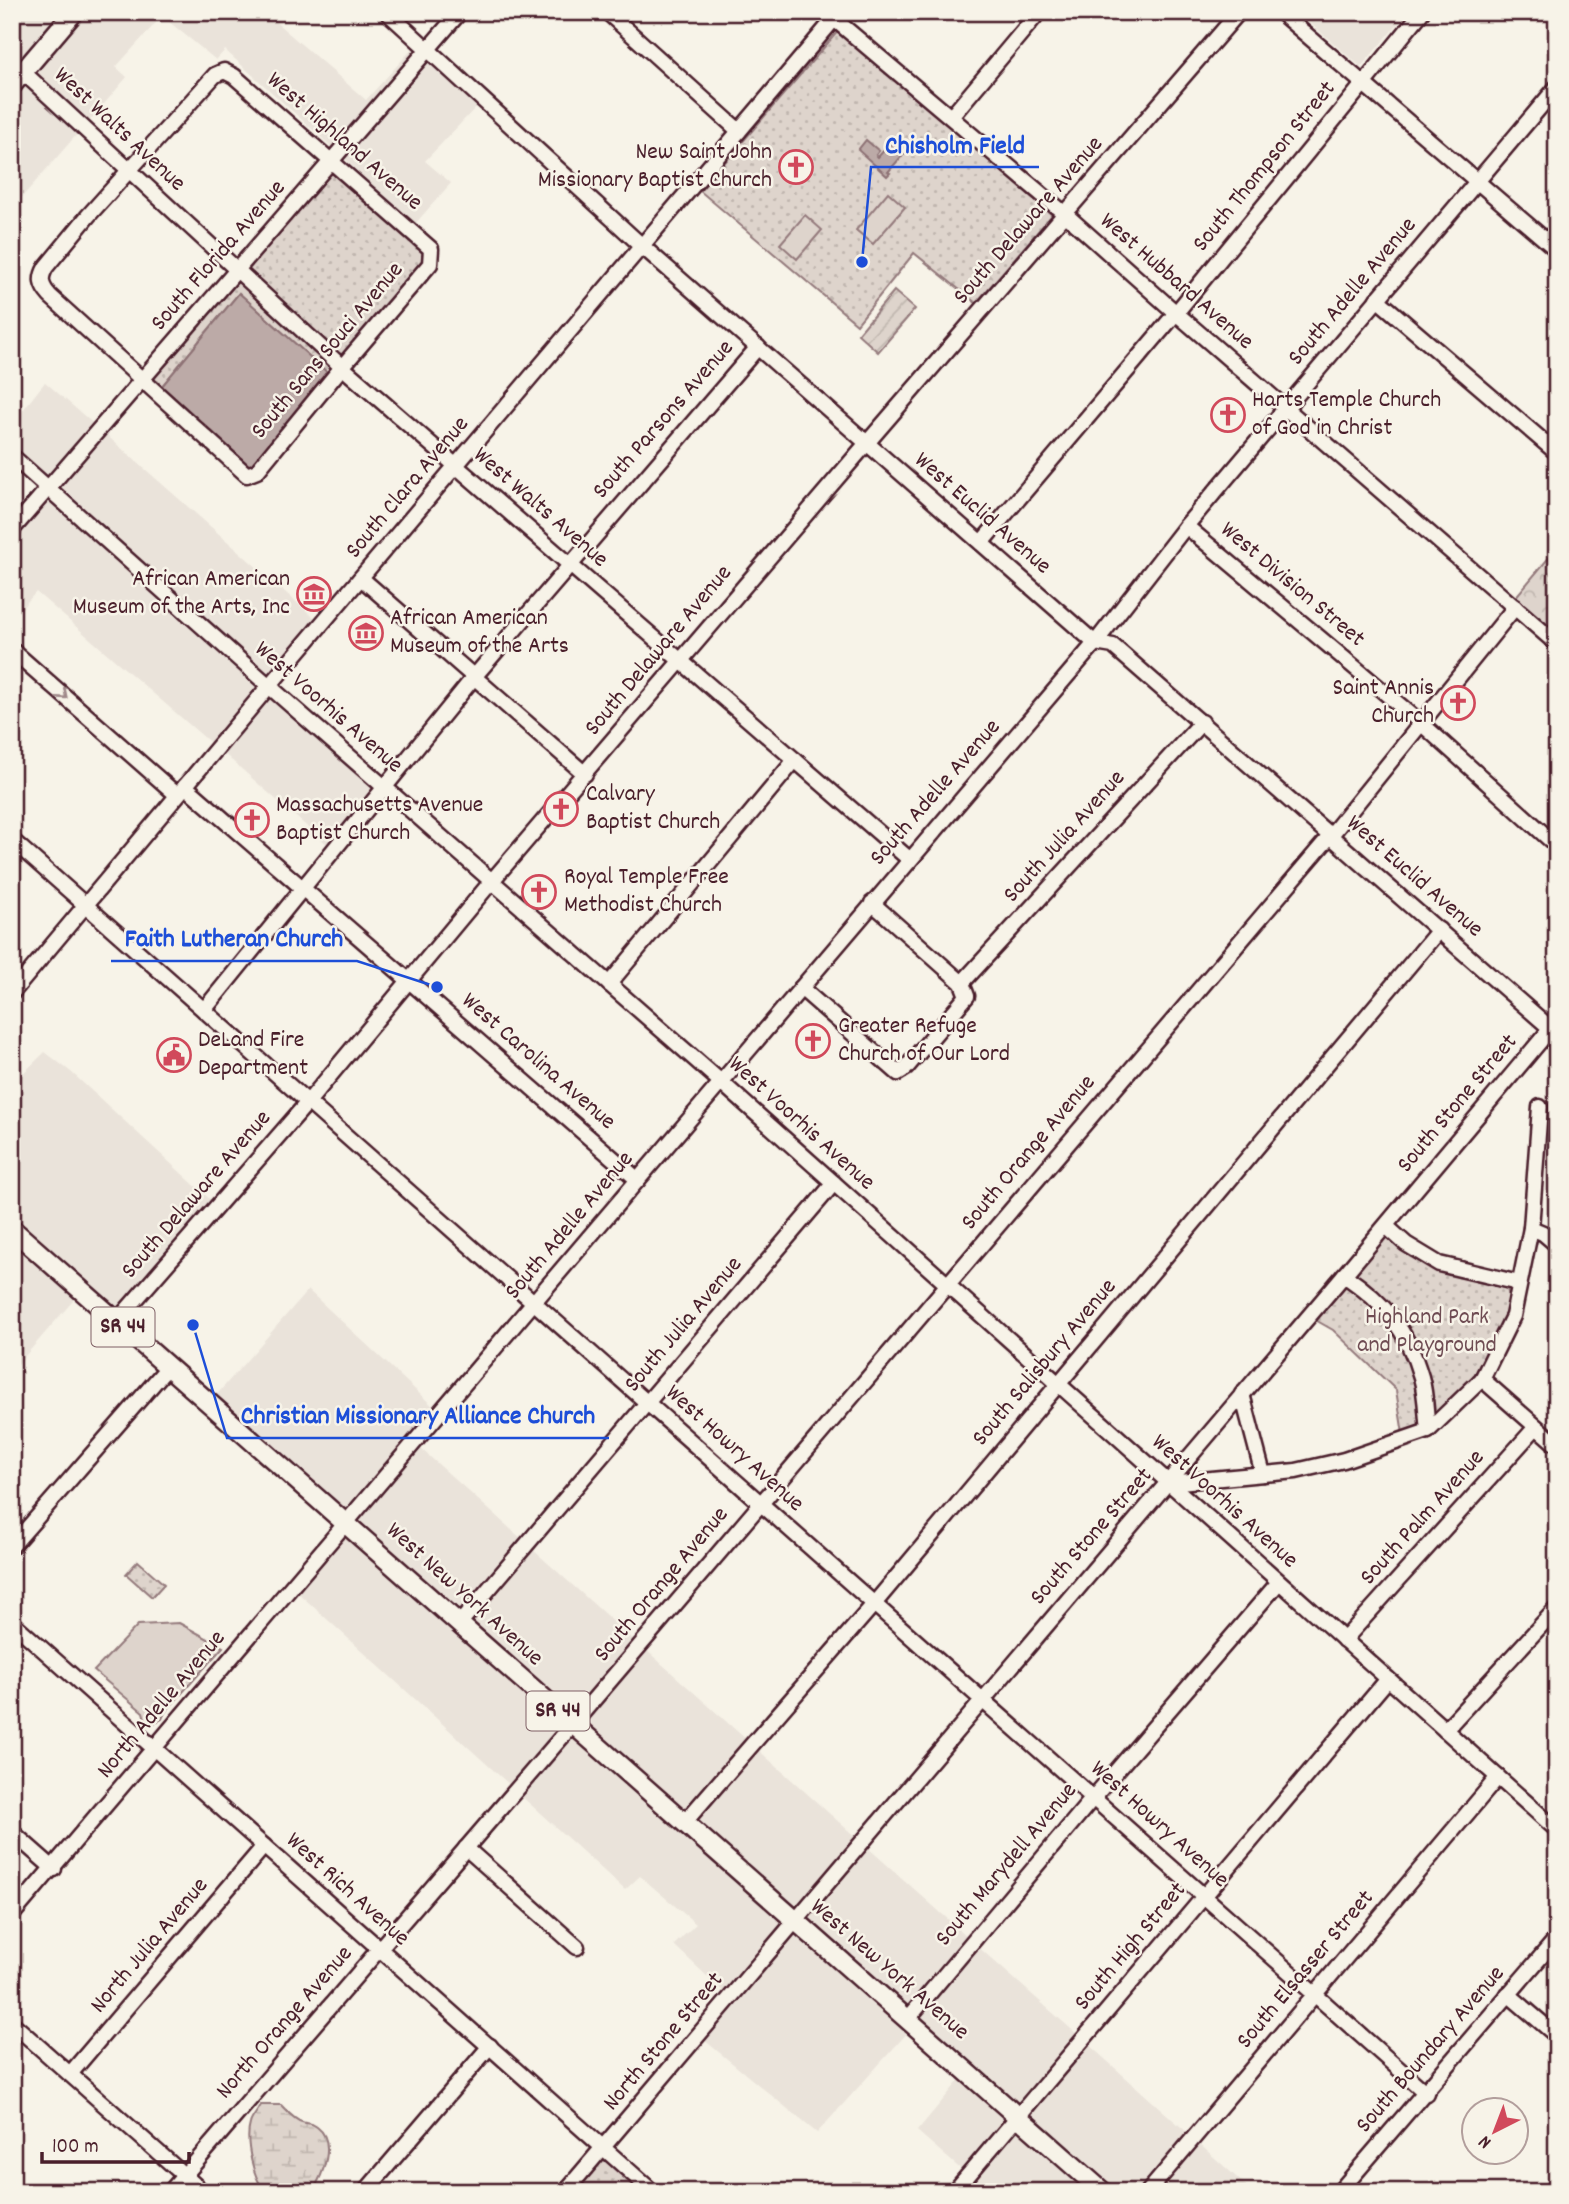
<svg xmlns="http://www.w3.org/2000/svg" width="1569" height="2204" font-family="Dekko,sans-serif">
	<style>
		.built { fill: #eae3da }
		.grass { fill: url(#grass-dots); stroke: #947a7c; stroke-width: 2 }
		.forest { fill: url(#forest-crowns); stroke: #947a7c; stroke-width: 2 }
		.wetland { fill: url(#wetland-marsh); stroke: #947a7c; stroke-width: 2 }
		.garden { fill: url(#garden-furrows); stroke: #947a7c; stroke-width: 2 }
		.pitch { fill: #ded4cc; stroke: #947a7c; stroke-width: 2 }
		.water { fill: #bcaaa7; stroke: #8e7275; stroke-width: 2 }
		.lines { fill: none; stroke-linecap: round; stroke-linejoin: round }
		.minor-casing { stroke: #4a1f2b; stroke-width: 19 }
		.major-casing { stroke: #4a1f2b; stroke-width: 23 }
		.minor { stroke: #f7f3e8; stroke-width: 14 }
		.major { stroke: #f7f3e8; stroke-width: 18 }
		.oneway { stroke: #a0898a }
		.labels { text-anchor: middle; dominant-baseline: central; stroke-width: 5; stroke-linejoin: round; paint-order: stroke }
		.shield { fill: #f7f3e8; stroke: #7e5f64; stroke-width: 2 }
		.shield-label { font-size: 23px; font-weight: bold; fill: #4a1f2b }
		.street-label { font-size: 24px; fill: #4a1f2b; stroke: #f7f3e8 }
		.poi-label { font-size: 24px; fill: #4a1f2b; stroke: #f7f3e8; text-anchor: start }
		.park-label { font-size: 24px; fill: #6f4c53; stroke: #f7f3e8 }
		.leader { fill: none; stroke: #1d4ed8; stroke-width: 2.5 }
		.callout-dot { fill: #1d4ed8; stroke: #f7f3e8; stroke-width: 2.5 }
		.callout-label { font-size: 26px; text-anchor: middle; font-weight: bold; fill: #1d4ed8; stroke: #f7f3e8; stroke-width: 5; stroke-linejoin: round; paint-order: stroke }
	</style>
	<defs>
		<pattern id="grass-dots" width="8" height="8" patternUnits="userSpaceOnUse" patternTransform="scale(1.75)"><rect width="8" height="8" fill="#ded4cc"/><path d="M2 2h.1M6 6h.1" fill="none" stroke="#c0b6af" stroke-width="1.8" stroke-linecap="round"/></pattern>
		<pattern id="forest-crowns" width="20" height="18" patternUnits="userSpaceOnUse" patternTransform="scale(1.75)"><rect width="20" height="18" fill="#ded4cc"/><path d="M2 6a3 3 0 1 1 6 0M12 15a3 3 0 1 1 6 0" fill="none" stroke="#c0b6af"/></pattern>
		<pattern id="wetland-marsh" width="20" height="14" patternUnits="userSpaceOnUse" patternTransform="scale(1.75)"><rect width="20" height="14" fill="#ded4cc"/><path d="M1 5h8M5 5V1M11 12h8M15 12V8" fill="none" stroke="#c0b6af"/></pattern>
		<pattern id="garden-furrows" width="10" height="10" patternUnits="userSpaceOnUse" patternTransform="scale(1.75)"><rect width="10" height="10" fill="#ded4cc"/><path d="M-1 1l2-2M0 10L10 0M9 11l2-2" fill="none" stroke="#c0b6af"/></pattern>
	</defs>
	<rect width="100%" height="100%" fill="#f7f3e8"/>
	<filter id="ink" filterUnits="userSpaceOnUse"><feTurbulence type="fractalNoise" baseFrequency=".0143" numOctaves="2"/><feDisplacementMap in="SourceGraphic" scale="14" xChannelSelector="R" yChannelSelector="G"/><feConvolveMatrix kernelMatrix="1 2 1 2 8 2 1 2 1" color-interpolation-filters="sRGB"/></filter>
	<g filter="url(#ink)">
		<g class="built">
			<path d="M12 12H67L12 77Z"/>
			<path d="M80 12H264L366 100 413 48 419 53 335 150 225 50 216 60 162 16 116 67 127 77 87 124 30 71Z"/>
			<path d="M1297 12H1408L1361 67Z"/>
			<path d="M427 59 479 104 425 161 451 183 414 225 342 156Z"/>
			<path d="M23 80 79 132 16 204 12 201V92Z"/>
			<path d="M45 382 96 426 49 481 12 448V424Z"/>
			<path d="M104 433 318 621 269 679 56 487Z"/>
			<path d="M49 496 262 687 213 745 36 592 12 619V538Z"/>
			<path d="M269 694 376 788 329 846 221 751Z"/>
			<path d="M45 1052 71 1072 214 1203 117 1314 12 1221V1084Z"/>
			<path d="M12 1237 78 1295 12 1371Z"/>
			<path d="M308 1290 437 1410 347 1517 213 1399Z"/>
			<path d="M419 1447 524 1541 459 1616 354 1523Z"/>
			<path d="M347 1532 565 1725 512 1787 296 1591Z"/>
			<path d="M531 1548 636 1642 573 1716 467 1623Z"/>
			<path d="M644 1648 748 1741 684 1815 580 1723Z"/>
			<path d="M573 1732 789 1922 727 1995 674 1945 696 1924 640 1876 625 1890 519 1794Z"/>
			<path d="M756 1748 859 1840 796 1914 692 1822Z"/>
			<path d="M866 1846 969 1938 907 2012 804 1920Z"/>
			<path d="M797 1929 910 2030 817 2133 703 2039Z"/>
			<path d="M976 1945 1079 2036 1018 2109 915 2019Z"/>
			<path d="M1087 2043 1190 2135 1141 2192H1112L1025 2116Z"/>
			<path d="M963 2076 1010 2118 964 2172 917 2131Z"/>
			<path d="M1018 2124 1094 2192H986L971 2179Z"/>
			<path d="M1197 2142 1253 2192H1154Z"/>
		</g>
		<g class="grass">
			<path d="M839 30 1052 215 976 303 914 253 857 324 700 191Z"/>
			<path d="M331 169 426 252 425 261 342 359 244 269Z"/>
			<path d="M236 277 334 368 329 374 239 293 162 386 152 377Z"/>
			<path d="M1385 1235 1438 1269 1507 1289C1522 1330 1454 1403 1423 1425 1417 1429 1410 1431 1403 1434L1396 1390 1333 1330 1312 1318Z"/>
			<path d="M138 1561 164 1584 152 1597 126 1574Z"/>
			<path d="M603 2148 653 2192H565Z"/>
		</g>
		<path class="forest" d="M1557 548V636L1514 599Z"/>
		<path class="wetland" d="M261 2105H281C287 2111 294 2120 302 2122 308 2124 312 2123 317 2127 337 2142 323 2175 312 2192H268C253 2184 245 2140 250 2124 251 2118 258 2111 261 2105Z"/>
		<path class="garden" d="M894 291 915 309 878 352 858 334Z"/>
		<g class="pitch">
			<path d="M888 192 905 207 873 244 856 230Z"/>
			<path d="M805 215 822 230 797 259 780 244Z"/>
			<path d="M179 1623 223 1647 165 1712 162 1719 154 1723 145 1719 143 1712 94 1671 138 1625Z"/>
		</g>
		<g class="water">
			<path d="M895 138 908 149 888 172 890 173 887 176 858 150 866 140 879 151 876 155 878 157Z"/>
			<path d="M239 293 329 374 251 467 162 386Z"/>
		</g>
		<g class="lines">
			<g class="minor-casing">
				<g id="minor">
					<path d="M387 12 642 246 1095 643 1113 646 1557 1034"/>
					<path d="M607 12 739 131"/>
					<path d="M826 12 1065 214 1176 313 1557 644"/>
					<path d="M1280 12 1557 250"/>
					<path d="M224 71 234 76 431 249 430 264 342 367 257 471 247 475 50 296C41 286 39 279 46 267L88 216 215 75Z"/>
					<path d="M23 72 342 367 909 859"/>
					<path d="M951 117 1039 12"/>
					<path d="M1377 299 1557 453"/>
					<path d="M12 456 269 686 721 1082 1557 1830"/>
					<path d="M1186 526 1421 723 1557 846"/>
					<path d="M12 530 460 12"/>
					<path d="M981 543 1176 313 1422 12"/>
					<path d="M361 578 585 774"/>
					<path d="M12 650 177 795"/>
					<path d="M185 786 638 1180"/>
					<path d="M12 840 1426 2093"/>
					<path d="M962 983 1202 722"/>
					<path d="M609 984 795 760"/>
					<path d="M801 988 898 1073 906 1068 967 996 962 983 872 903"/>
					<path d="M12 993 269 686 840 12"/>
					<path d="M204 1010 474 677 758 347"/>
					<path d="M1386 1226 1406 1244 1439 1264 1519 1283"/>
					<path d="M1531 1228 1543 1233 1557 1245"/>
					<path d="M1344 1275C1385 1303 1407 1329 1421 1377 1426 1394 1426 1414 1428 1431"/>
					<path d="M117 1321 308 1102 491 882 867 443 1239 12"/>
					<path d="M1482 1379 1557 1445"/>
					<path d="M1242 1394 1263 1474"/>
					<path d="M1169 1483 1296 1471 1344 1460 1428 1431 1482 1379 1513 1316 1531 1228 1540 1107"/>
					<path d="M12 1546 168 1367"/>
					<path d="M12 1622 653 2192"/>
					<path d="M459 1624 834 1183"/>
					<path d="M1344 1640 1536 1427"/>
					<path d="M1445 1730 1557 1608"/>
					<path d="M684 1823 874 1604 1439 930"/>
					<path d="M12 1832 54 1869"/>
					<path d="M466 1848 577 1947"/>
					<path d="M12 1915 1095 643 1186 526 1557 87"/>
					<path d="M1508 1994 1557 2036"/>
					<path d="M907 2020 1093 1798 1279 1582"/>
					<path d="M12 2023 203 2192"/>
					<path d="M70 2074 264 1846"/>
					<path d="M170 2192 573 1724 1331 835 1515 607"/>
					<path d="M365 2192 490 2046"/>
					<path d="M565 2192 1344 1275 1557 1021"/>
					<path d="M954 2192 1388 1679"/>
					<path d="M1148 2192 1498 1777"/>
					<path d="M1339 2192 1557 1938"/>
					<path d="M1551 2192 1557 2185"/>
				</g>
			</g>
			<g class="major-casing">
				<g id="major">
					<path d="M12 85 74 12"/>
					<path d="M12 1229 1103 2192"/>
				</g>
			</g>
			<use href="#minor" class="minor"/>
			<use href="#major" class="major"/>
		</g>
		<defs><path id="oneway-chevron" d="M-2-3.5L2.5 0L-2 3.5" fill="none" stroke-width="1.6" stroke-linecap="round" stroke-linejoin="round" transform="scale(1.75)"/></defs>
		<use class="oneway" href="#oneway-chevron" transform="translate(63 695) rotate(41)"/>
	</g>
	<defs>
		<g id="church-ring" transform="scale(1.75)"><circle r="9.5" fill="#f7f3e8" stroke="#d1495b" stroke-width="1.5"/><path d="M-1.2-6h2.4v3.5h3.3v2.4h-3.3V6h-2.4V-.1h-3.3v-2.4h3.3Z" fill="#d1495b"/></g>
		<g id="museum-ring" transform="scale(1.75)"><circle r="9.5" fill="#f7f3e8" stroke="#d1495b" stroke-width="1.5"/><path d="M0-6L6-3V-2H-6V-3ZM-5-1h2V3h-2ZM-1-1h2V3h-2ZM3-1h2V3H3ZM-6 4H6V6H-6Z" fill="#d1495b"/></g>
		<g id="civic-ring" transform="scale(1.75)"><circle r="9.5" fill="#f7f3e8" stroke="#d1495b" stroke-width="1.5"/><path d="M-.6-6.5H3V-4.5H.6V-3L4-1V1h2V6H-6V1h2V-1L-.6-3ZM-1.2 2.5V6h2.4V2.5Z" fill="#d1495b"/></g>
	</defs>
	<g fill-rule="evenodd">
		<use href="#church-ring" x="796" y="167"/>
		<use href="#church-ring" x="1228" y="415"/>
		<use href="#museum-ring" x="314" y="594"/>
		<use href="#museum-ring" x="366" y="633"/>
		<use href="#church-ring" x="1458" y="703"/>
		<use href="#church-ring" x="561" y="809"/>
		<use href="#church-ring" x="252" y="820"/>
		<use href="#church-ring" x="539" y="892"/>
		<use href="#church-ring" x="813" y="1041"/>
		<use href="#civic-ring" x="174" y="1055"/>
	</g>
	<g class="labels">
		<g class="shield">
			<rect x="91.5" y="1307.5" width="63" height="39" rx="5"/>
			<rect x="526.5" y="1691.5" width="63" height="39" rx="5"/>
		</g>
		<g class="shield-label">
			<text x="123" y="1327">SR 44</text>
			<text x="558" y="1711">SR 44</text>
		</g>
		<g class="street-label">
			<text transform="translate(119 130) rotate(43)">West Walts Avenue</text>
			<text transform="translate(344 142) rotate(41)">West Highland Avenue</text>
			<text transform="translate(1265 167) rotate(-51)">South Thompson Street</text>
			<text transform="translate(1029 221) rotate(-49)">South Delaware Avenue</text>
			<text transform="translate(219 256) rotate(-49)">South Florida Avenue</text>
			<text transform="translate(1176 282) rotate(41)">West Hubbard Avenue</text>
			<text transform="translate(1353 292) rotate(-50)">South Adelle Avenue</text>
			<text transform="translate(328 351) rotate(-50)">South Sans Souci Avenue</text>
			<text transform="translate(664 420) rotate(-49)">South Parsons Avenue</text>
			<text transform="translate(408 488) rotate(-50)">South Clara Avenue</text>
			<text transform="translate(540 508) rotate(41)">West Walts Avenue</text>
			<text transform="translate(982 514) rotate(41)">West Euclid Avenue</text>
			<text transform="translate(1292 585) rotate(40)">West Division Street</text>
			<text transform="translate(659 651) rotate(-50)">South Delaware Avenue</text>
			<text transform="translate(328 708) rotate(41)">West Voorhis Avenue</text>
			<text transform="translate(936 793) rotate(-49)">South Adelle Avenue</text>
			<text transform="translate(1065 837) rotate(-48)">South Julia Avenue</text>
			<text transform="translate(1414 877) rotate(41)">West Euclid Avenue</text>
			<text transform="translate(538 1062) rotate(41)">West Carolina Avenue</text>
			<text transform="translate(1458 1104) rotate(-50)">South Stone Street</text>
			<text transform="translate(801 1124) rotate(42)">West Voorhis Avenue</text>
			<text transform="translate(1029 1153) rotate(-50)">South Orange Avenue</text>
			<text transform="translate(197 1195) rotate(-49)">South Delaware Avenue</text>
			<text transform="translate(570 1226) rotate(-50)">South Adelle Avenue</text>
			<text transform="translate(684 1325) rotate(-50)">South Julia Avenue</text>
			<text transform="translate(1045 1363) rotate(-50)">South Salisbury Avenue</text>
			<text transform="translate(734 1449) rotate(42)">West Howry Avenue</text>
			<text transform="translate(1224 1502) rotate(42)">West Voorhis Avenue</text>
			<text transform="translate(1423 1518) rotate(-48)">South Palm Avenue</text>
			<text transform="translate(1092 1537) rotate(-49)">South Stone Street</text>
			<text transform="translate(662 1585) rotate(-50)">South Orange Avenue</text>
			<text transform="translate(464 1595) rotate(42)">West New York Avenue</text>
			<text transform="translate(162 1705) rotate(-50)">North Adelle Avenue</text>
			<text transform="translate(1159 1825) rotate(42)">West Howry Avenue</text>
			<text transform="translate(1007 1865) rotate(-50)">South Marydell Avenue</text>
			<text transform="translate(347 1890) rotate(42)">West Rich Avenue</text>
			<text transform="translate(150 1946) rotate(-50)">North Julia Avenue</text>
			<text transform="translate(1131 1947) rotate(-50)">South High Street</text>
			<text transform="translate(889 1970) rotate(41)">West New York Avenue</text>
			<text transform="translate(1306 1970) rotate(-50)">South Elsasser Street</text>
			<text transform="translate(285 2023) rotate(-49)">North Orange Avenue</text>
			<text transform="translate(664 2042) rotate(-50)">North Stone Street</text>
			<text transform="translate(1431 2050) rotate(-49)">South Boundary Avenue</text>
		</g>
		<g class="poi-label">
			<text x="772" y="153" text-anchor="end">New Saint John<tspan x="772" dy="28">Missionary Baptist Church</tspan></text>
			<text x="1252" y="401">Harts Temple Church<tspan x="1252" dy="28">of God in Christ</tspan></text>
			<text x="290" y="580" text-anchor="end">African American<tspan x="290" dy="28">Museum of the Arts, Inc</tspan></text>
			<text x="390" y="619">African American<tspan x="390" dy="28">Museum of the Arts</tspan></text>
			<text x="1434" y="689" text-anchor="end">Saint Annis<tspan x="1434" dy="28">Church</tspan></text>
			<text x="586" y="795">Calvary<tspan x="586" dy="28">Baptist Church</tspan></text>
			<text x="276" y="806">Massachusetts Avenue<tspan x="276" dy="28">Baptist Church</tspan></text>
			<text x="564" y="878">Royal Temple Free<tspan x="564" dy="28">Methodist Church</tspan></text>
			<text x="838" y="1027">Greater Refuge<tspan x="838" dy="28">Church of Our Lord</tspan></text>
			<text x="198" y="1041">DeLand Fire<tspan x="198" dy="28">Department</tspan></text>
		</g>
		<g class="park-label">
			<text x="1427" y="1318">Highland Park<tspan x="1427" dy="28">and Playground</tspan></text>
		</g>
	</g>
	<path class="leader" d="M862 262L871 167H1039M437 987L357 961H111M193 1325L227 1438H609"/>
	<g class="callout-dot">
		<circle cx="862" cy="262" r="7"/>
		<circle cx="437" cy="987" r="7"/>
		<circle cx="193" cy="1325" r="7"/>
	</g>
	<g class="callout-label">
		<text x="955" y="153">Chisholm Field</text>
		<text x="234" y="946">Faith Lutheran Church</text>
		<text x="418" y="1423">Christian Missionary Alliance Church</text>
	</g>
	<rect width="1569" height="2204" fill="none" stroke="#f7f3e8" stroke-width="42"/>
	<rect x="21" y="21" width="1527" height="2162" fill="none" stroke="#4a1f2b" stroke-width="2.5" filter="url(#ink)"/>
	<g transform="translate(1495 2131) rotate(222)"><circle r="33" fill="#f7f3e8" stroke="#b29e9c" stroke-width="2"/>
	<path d="M0-5L12 26L0 18L-12 26Z" fill="#d1495b"/>
	<text y="-10" font-size="19" font-weight="bold" text-anchor="middle" fill="#4a1f2b">N</text>
	</g>
	<path d="M42 2152v10h147v-10" fill="none" stroke="#4a1f2b" stroke-width="3.5"/>
	<text x="52" y="2152" font-size="21" fill="#4a1f2b" stroke="#f7f3e8" stroke-width="5" paint-order="stroke">100 m</text>
</svg>
